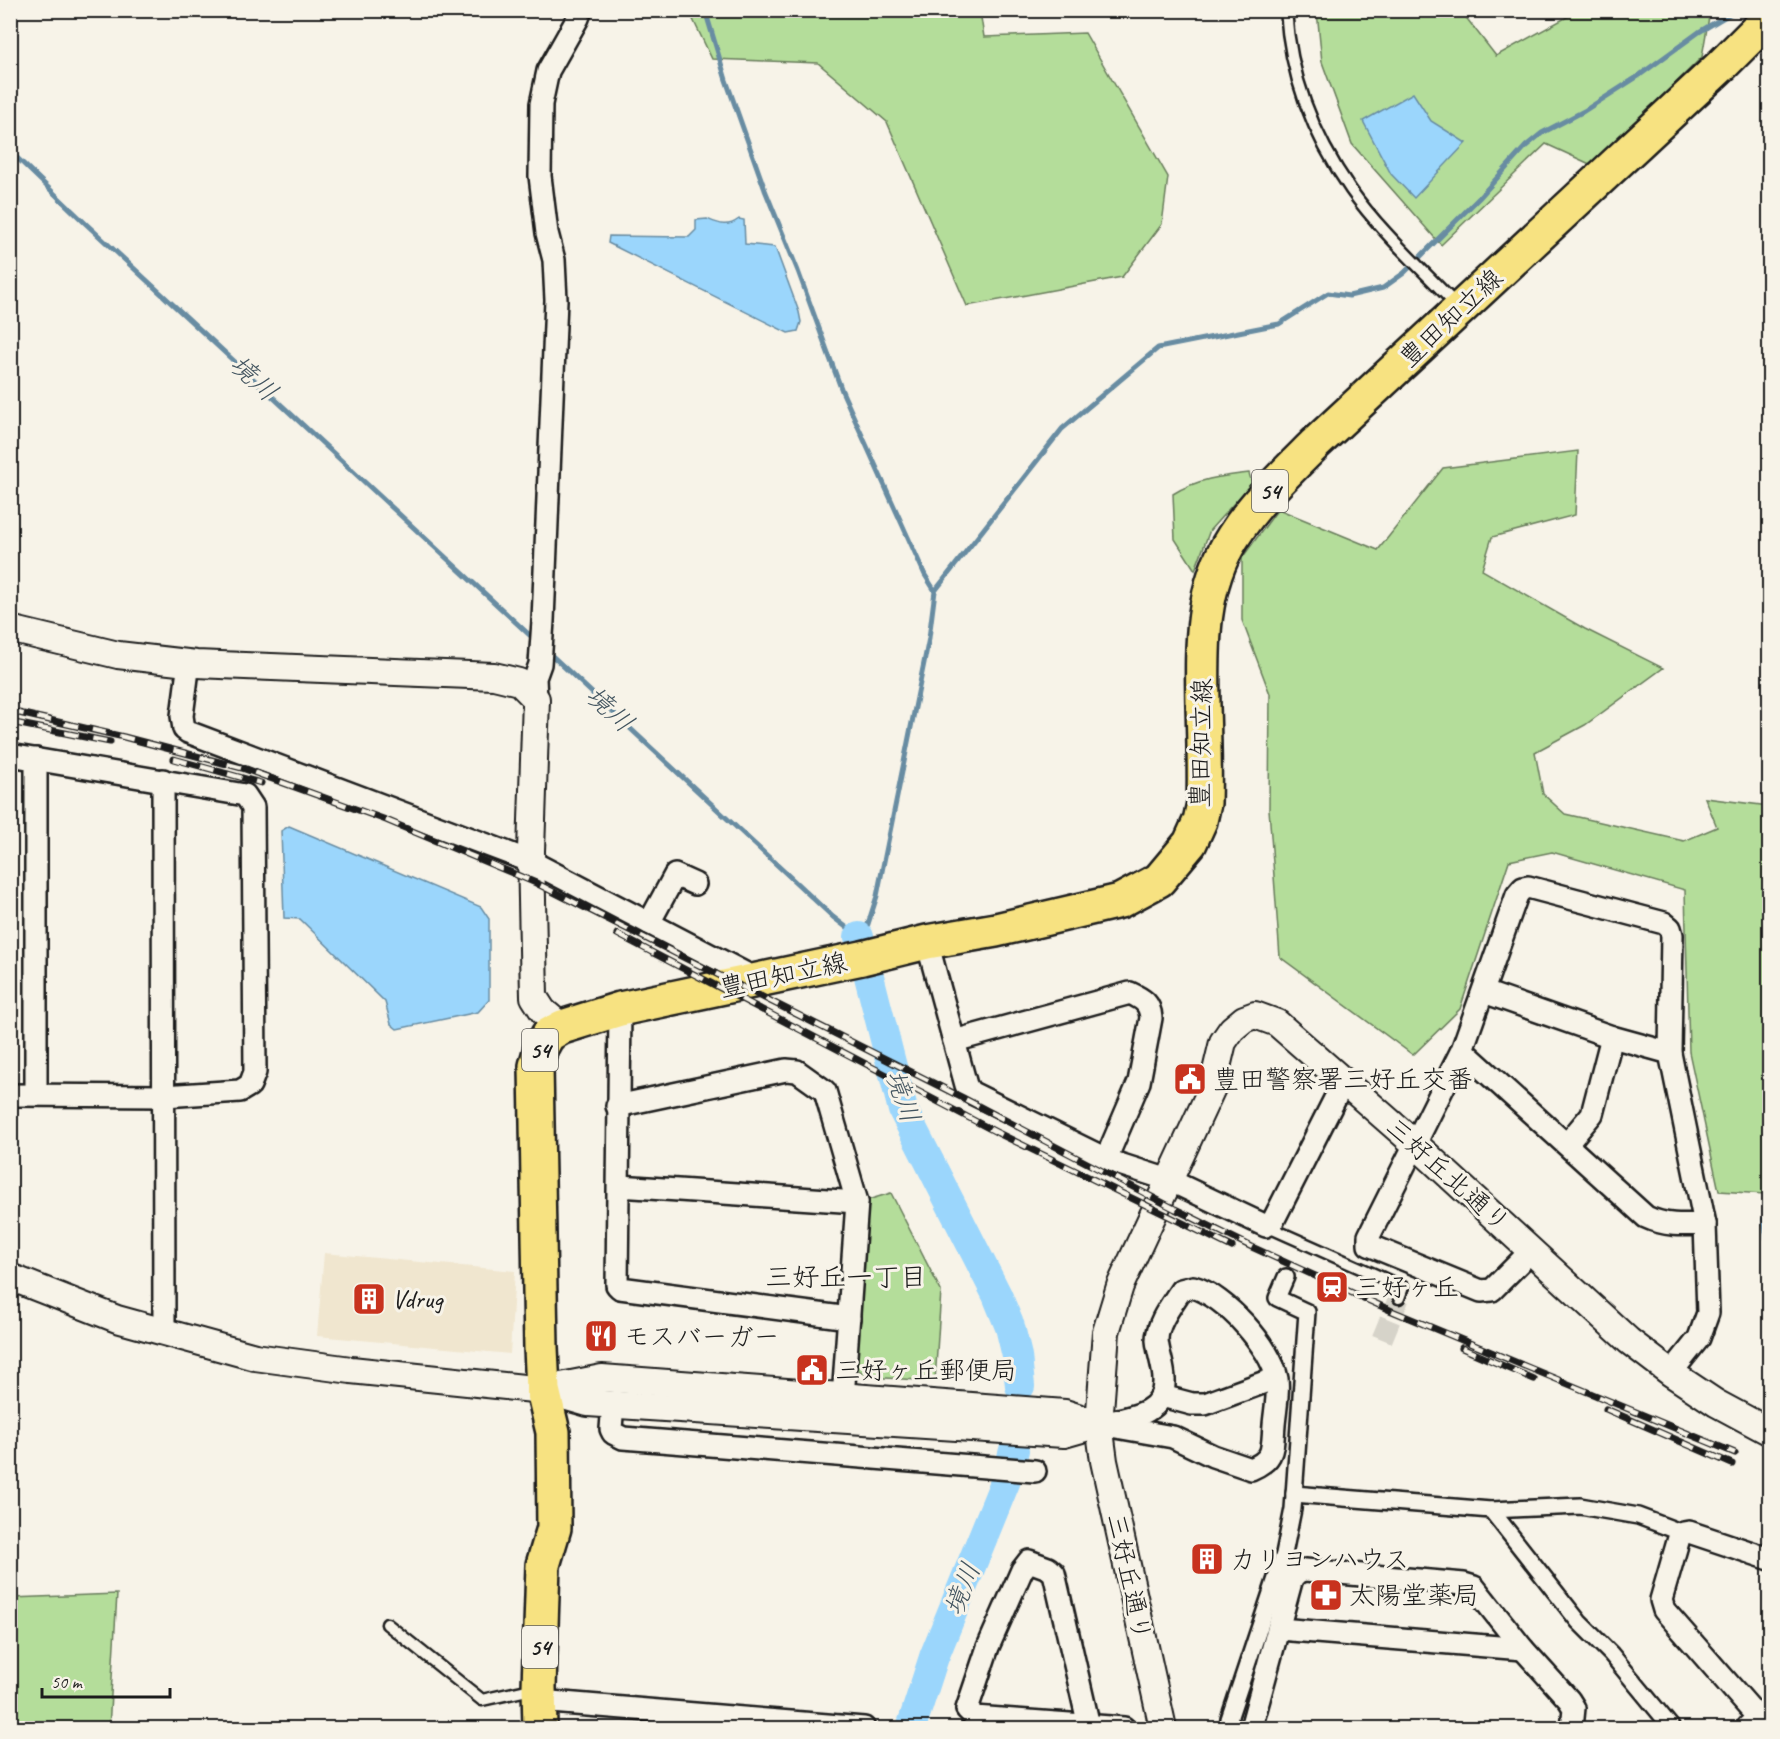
<svg xmlns="http://www.w3.org/2000/svg" width="1780" height="1739" font-family="Caveat,'Klee One',sans-serif">
	<style>
		.built { fill: #f0e6cf }
		.green { fill: #b4dd9a; stroke: #687c5b; stroke-width: 1.5 }
		.water { fill: #9bd6fc; stroke: #688ca2; stroke-width: 1.5 }
		.lines { fill: none; stroke-linecap: round; stroke-linejoin: round }
		.stream { stroke: #688ca2; stroke-width: 5 }
		.river { stroke: #9bd6fc; stroke-width: 30 }
		.minor-tunnel { stroke: #d6d3c9; stroke-width: 21; stroke-dasharray: 21 10; stroke-linecap: butt }
		.service-casing { stroke: #1c1c1c; stroke-width: 15 }
		.pedestrian-casing { stroke: #1c1c1c; stroke-width: 20 }
		.minor-casing { stroke: #1c1c1c; stroke-width: 26 }
		.tertiary-casing { stroke: #1c1c1c; stroke-width: 30 }
		.primary-casing { stroke: #1c1c1c; stroke-width: 38 }
		.service { stroke: #f7f3e8; stroke-width: 10 }
		.pedestrian { stroke: #f7f3e8; stroke-width: 15 }
		.minor { stroke: #f7f3e8; stroke-width: 21 }
		.tertiary { stroke: #f7f3e8; stroke-width: 26 }
		.primary { stroke: #f7e281; stroke-width: 33 }
		.rail-casing { stroke: #1c1c1c; stroke-width: 7 }
		.rail { stroke: #f7f3e8; stroke-width: 4.5; stroke-dasharray: 14; stroke-linecap: butt }
		.labels { text-anchor: middle; dominant-baseline: central; stroke-width: 6; stroke-linejoin: round; paint-order: stroke }
		.shield { fill: #f7f3e8; stroke: #5e5c59; stroke-width: 1.5 }
		.shield-label { font-size: 24px; font-weight: bold; fill: #1c1c1c }
		.street-label { font-size: 26px; fill: #1c1c1c; stroke: #f7f3e8 }
		.poi-label { font-size: 26px; fill: #1c1c1c; stroke: #f7f3e8; text-anchor: start }
		.water-label { font-size: 27px; font-style: italic; fill: #42545f; stroke: #f7f3e8 }
		.neighbourhood-label { font-size: 27px; fill: #1c1c1c; stroke: #f7f3e8 }
	</style>
	<rect width="100%" height="100%" fill="#f7f3e8"/>
	<filter id="ink" filterUnits="userSpaceOnUse"><feTurbulence type="fractalNoise" baseFrequency=".0167" numOctaves="2"/><feDisplacementMap in="SourceGraphic" scale="12" xChannelSelector="R" yChannelSelector="G"/><feConvolveMatrix kernelMatrix="1 2 1 2 8 2 1 2 1" color-interpolation-filters="sRGB"/></filter>
	<g filter="url(#ink)">
		<path class="built" d="M324 1253 515 1271 510 1354 317 1336Z"/>
		<g class="green">
			<path d="M689 11H980L984 37 1085 33 1168 177 1162 224 1122 277 967 306 887 122 818 63 712 59Z"/>
			<path d="M1317 11H1461L1496 56 1578 11H1710L1702 57 1592 165 1546 144 1441 245 1352 144 1322 62Z"/>
			<path d="M1578 451 1575 515 1492 537 1482 570 1585 629 1663 668 1585 725 1535 752 1543 794 1565 814 1684 841 1717 827 1705 798 1769 806 1770 1190 1765 1194 1719 1191 1689 1052 1685 890 1552 852 1509 861 1460 1009 1413 1055 1280 957 1269 809 1270 694 1242 620V558L1278 509 1378 550 1443 468Z"/>
			<path d="M1249 473 1252 483 1210 530 1195 570 1175 539 1173 494C1197 479 1221 476 1249 473Z"/>
			<path d="M891 1193 941 1291 935 1381 869 1377 853 1366 864 1201Z"/>
			<path d="M117 1594 109 1728H11V1598Z"/>
		</g>
		<g class="water">
			<path d="M1413 93 1431 121 1466 143 1414 198 1391 174 1363 121Z"/>
			<path d="M707 219C719 224 727 228 739 219L744 220 745 244 775 247 799 312 801 322 798 331 788 333 608 243 609 236 689 237 696 230V220Z"/>
			<path d="M289 826 481 907 489 919V1000L478 1012 397 1029 391 1024 385 1002 300 919 284 918 281 831Z"/>
			<path d="M1769 1211V1259L1762 1219Z"/>
		</g>
		<g class="lines">
			<g class="stream">
				<path d="M705 10 726 80 765 190 798 271 842 391 925 575 935 591"/>
				<path d="M10 151 85 223 536 641"/>
				<path d="M547 651 833 917 859 937 867 927 877 896 929 638 935 591 1062 429 1158 348 1279 324 1328 293 1349 296 1383 288 1404 273 1479 198 1526 146 1542 133 1584 111 1637 77 1699 32 1736 10"/>
			</g>
			<g class="river">
				<path d="M859 937 903 1110 997 1295 1010 1327 1017 1356 1020 1386"/>
				<path d="M911 1728 934 1657 1006 1480 1014 1450"/>
			</g>
			<path class="minor-tunnel" d="M1382 1339 1399 1298"/>
			<g class="service-casing">
				<g id="service">
					<path d="M1286 10C1290 76 1314 137 1351 190 1379 230 1423 270 1457 306"/>
					<path d="M1266 1226 1403 1287 1399 1298"/>
					<path d="M387 1624 482 1700 536 1688"/>
				</g>
			</g>
			<g class="pedestrian-casing">
				<g id="pedestrian">
					<path d="M1294 1494 1491 1510 1579 1622 1611 1654 1672 1728"/>
					<path d="M1491 1510 1580 1506 1638 1516 1683 1533"/>
					<path d="M1228 1728 1229 1719 1284 1554 1293 1509 1307 1312 1277 1298 1286 1277"/>
				</g>
			</g>
			<g class="minor-casing">
				<g id="minor">
					<path d="M189 662 182 716 184 729 188 732 532 862 758 980"/>
					<path d="M536 699 535 678 540 664 543 621 556 300 554 260 547 233 540 176 541 104 548 71 578 18 581 10"/>
					<path d="M10 755 245 795 253 807 255 1072 250 1085 240 1091 164 1096 10 1095"/>
					<path d="M36 759V1094"/>
					<path d="M163 780 164 1333"/>
					<path d="M649 923 675 875 695 884"/>
					<path d="M927 942 966 1085 970 1092 1110 1161 1169 1180 1266 1226 1273 1221 1344 1081"/>
					<path d="M1484 992 1612 1037 1670 1053"/>
					<path d="M620 1009 617 1285 620 1288 849 1318"/>
					<path d="M954 1041 1130 993C1143 999 1150 1003 1151 1018L1139 1082 1106 1159"/>
					<path d="M1462 1050 1646 1217C1665 1226 1683 1225 1705 1224"/>
					<path d="M617 1106 786 1070 797 1071 825 1091 857 1202 842 1412"/>
					<path d="M1567 1144 1592 1114 1612 1037"/>
					<path d="M619 1186 857 1202"/>
					<path d="M1531 1251 1492 1290 1481 1291 1369 1245V1236L1462 1050 1517 895 1523 888 1528 887 1664 923 1670 928 1672 935 1670 1053 1705 1224 1708 1313 1699 1338 1671 1373"/>
					<path d="M1193 1287C1224 1295 1272 1348 1277 1379 1279 1392 1275 1412 1274 1425 1272 1449 1275 1459 1251 1469L1213 1456 1173 1437 1099 1424C1125 1418 1166 1416 1164 1380 1164 1367 1158 1353 1157 1340 1157 1323 1172 1304 1181 1290Z"/>
					<path d="M1162 1396 1192 1404H1205L1276 1378"/>
					<path d="M613 1403 611 1429 613 1433 623 1438 1035 1471"/>
					<path d="M1279 1629 1523 1649"/>
					<path d="M539 1701 864 1728"/>
					<path d="M1761 1721 1664 1610 1661 1600 1679 1538 1683 1533 1689 1532 1770 1559"/>
					<path d="M1089 1726 1054 1573 1048 1568 1029 1561 1022 1570 988 1647 967 1709 975 1717 1124 1728"/>
					<path d="M1251 1728 1292 1578 1298 1572 1305 1570 1464 1584 1474 1587 1523 1649 1569 1700 1574 1708 1572 1728"/>
				</g>
			</g>
			<g class="tertiary-casing">
				<g id="tertiary">
					<path d="M10 629 118 655 196 664 494 676 519 682 536 699 531 851 534 997 543 1011 562 1027"/>
					<path d="M10 1277 117 1319 255 1357 351 1370 543 1390 588 1403 1064 1434 1099 1424"/>
					<path d="M546 1389 602 1378 1065 1413 1099 1424"/>
					<path d="M1163 1728 1104 1461 1099 1424 1106 1332 1120 1286 1212 1088 1223 1042 1232 1029 1244 1019 1255 1015 1277 1023 1415 1144 1629 1341 1671 1373 1716 1403 1770 1432"/>
					<path d="M1750 1728 1770 1714"/>
				</g>
			</g>
			<g class="primary-casing">
				<path id="primary" d="M540 1728 539 1687 543 1565 554 1528 553 1432 543 1390 541 1348 536 1066 541 1048 548 1035 562 1027 620 1009 862 958 927 942 996 930 1120 901 1159 880 1190 843 1200 821 1204 803C1205 771 1204 739 1203 706 1202 648 1200 588 1233 537 1255 502 1286 473 1315 444L1723 64 1770 17"/>
			</g>
			<use href="#service" class="service"/>
			<use href="#pedestrian" class="pedestrian"/>
			<use href="#minor" class="minor"/>
			<use href="#tertiary" class="tertiary"/>
			<use href="#primary" class="primary"/>
			<g class="rail-casing">
				<g id="rail">
					<path d="M10 711 124 737 242 768 386 820 536 883 963 1098 1175 1209 1254 1248 1392 1311 1735 1453"/>
					<path d="M10 722 110 742"/>
					<path d="M174 759 261 783"/>
					<path d="M617 934 998 1133 1232 1247"/>
					<path d="M1462 1348 1534 1379"/>
					<path d="M1606 1409 1732 1464"/>
				</g>
			</g>
			<use href="#rail" class="rail"/>
		</g>
	</g>
	<defs>
		<g id="civic-square" transform="scale(1.725)"><rect x="-9" y="-9" width="18" height="18" rx="4" fill="#c8321e" stroke="#f7f3e8"/><path d="M-.6-6.5H3V-4.5H.6V-3L4-1V1h2V6H-6V1h2V-1L-.6-3ZM-1.2 2.5V6h2.4V2.5Z" fill="#fff"/></g>
		<g id="station-square" transform="scale(1.725)"><rect x="-9" y="-9" width="18" height="18" rx="4" fill="#c8321e" stroke="#f7f3e8"/><path d="M-3-6H3Q5-6 5-4V2Q5 4 3 4L4.5 6H3L1.5 4h-3L-3 6H-4.5L-3 4Q-5 4-5 2V-4Q-5-6-3-6ZM-3.5-4v3h7v-3ZM-3.5 1v1.5H-2V1ZM2 1v1.5H3.5V1Z" fill="#fff"/></g>
		<g id="building-square" transform="scale(1.725)"><rect x="-9" y="-9" width="18" height="18" rx="4" fill="#c8321e" stroke="#f7f3e8"/><path d="M-4-6H4V6H1V3H-1V6H-4ZM-2.5-4.3h1.7v1.8h-1.7ZM.8-4.3h1.7v1.8H.8ZM-2.5-1h1.7V.8h-1.7ZM.8-1h1.7V.8H.8Z" fill="#fff"/></g>
		<g id="restaurant-square" transform="scale(1.725)"><rect x="-9" y="-9" width="18" height="18" rx="4" fill="#c8321e" stroke="#f7f3e8"/><path d="M-5-6h1v4h1v-4h1v4h1v-4h1v5L-1.5 .5V6h-2V.5L-5-1ZM5-6V6H3V1.5H1.5Q1.5-4 5-6Z" fill="#fff"/></g>
		<g id="pharmacy-square" transform="scale(1.725)"><rect x="-9" y="-9" width="18" height="18" rx="4" fill="#c8321e" stroke="#f7f3e8"/><path d="M-2-6h4v4h4v4h-4v4h-4v-4h-4v-4h4Z" fill="#fff"/></g>
	</defs>
	<g fill-rule="evenodd">
		<use href="#civic-square" x="1190" y="1079"/>
		<use href="#station-square" x="1332" y="1287"/>
		<use href="#building-square" x="369" y="1299"/>
		<use href="#restaurant-square" x="601" y="1336"/>
		<use href="#civic-square" x="812" y="1370"/>
		<use href="#building-square" x="1207" y="1559"/>
		<use href="#pharmacy-square" x="1326" y="1595"/>
	</g>
	<g class="labels">
		<g class="shield">
			<rect x="1252" y="470" width="36" height="42" rx="4.5"/>
			<rect x="522" y="1029" width="36" height="42" rx="4.5"/>
			<rect x="522" y="1626" width="36" height="42" rx="4.5"/>
		</g>
		<g class="shield-label">
			<text x="1270" y="491">54</text>
			<text x="540" y="1050">54</text>
			<text x="540" y="1647">54</text>
		</g>
		<g class="street-label">
			<text transform="translate(1451 318) rotate(-43)">豊田知立線</text>
			<text transform="translate(1201 743) rotate(-89)">豊田知立線</text>
			<text transform="translate(783 975) rotate(-12)">豊田知立線</text>
			<text transform="translate(1448 1175) rotate(42)">三好丘北通り</text>
			<text transform="translate(1129 1577) rotate(78)">三好丘通り</text>
		</g>
		<g class="poi-label">
			<text x="1213" y="1079">豊田警察署三好丘交番</text>
			<text x="1355" y="1287">三好ヶ丘</text>
			<text x="392" y="1299">Vdrug</text>
			<text x="624" y="1336">モスバーガー</text>
			<text x="835" y="1370">三好ヶ丘郵便局</text>
			<text x="1230" y="1559">カリヨンハウス</text>
			<text x="1349" y="1595">太陽堂薬局</text>
		</g>
		<g class="water-label">
			<text transform="translate(254 378) rotate(43)">境川</text>
			<text transform="translate(610 709) rotate(43)">境川</text>
			<text transform="translate(903 1096) rotate(71)">境川</text>
			<text transform="translate(962 1589) rotate(-68)">境川</text>
		</g>
		<g class="neighbourhood-label">
			<text x="846" y="1277">三好丘一丁目</text>
		</g>
	</g>
	<rect width="1780" height="1739" fill="none" stroke="#f7f3e8" stroke-width="36"/>
	<rect x="18" y="18" width="1744" height="1703" fill="none" stroke="#1c1c1c" stroke-width="2" filter="url(#ink)"/>
	<path d="M42 1688v9h128v-9" fill="none" stroke="#1c1c1c" stroke-width="3"/>
	<text x="51" y="1688" font-size="18" fill="#1c1c1c" stroke="#f7f3e8" stroke-width="4.5" paint-order="stroke">50 m</text>
</svg>
